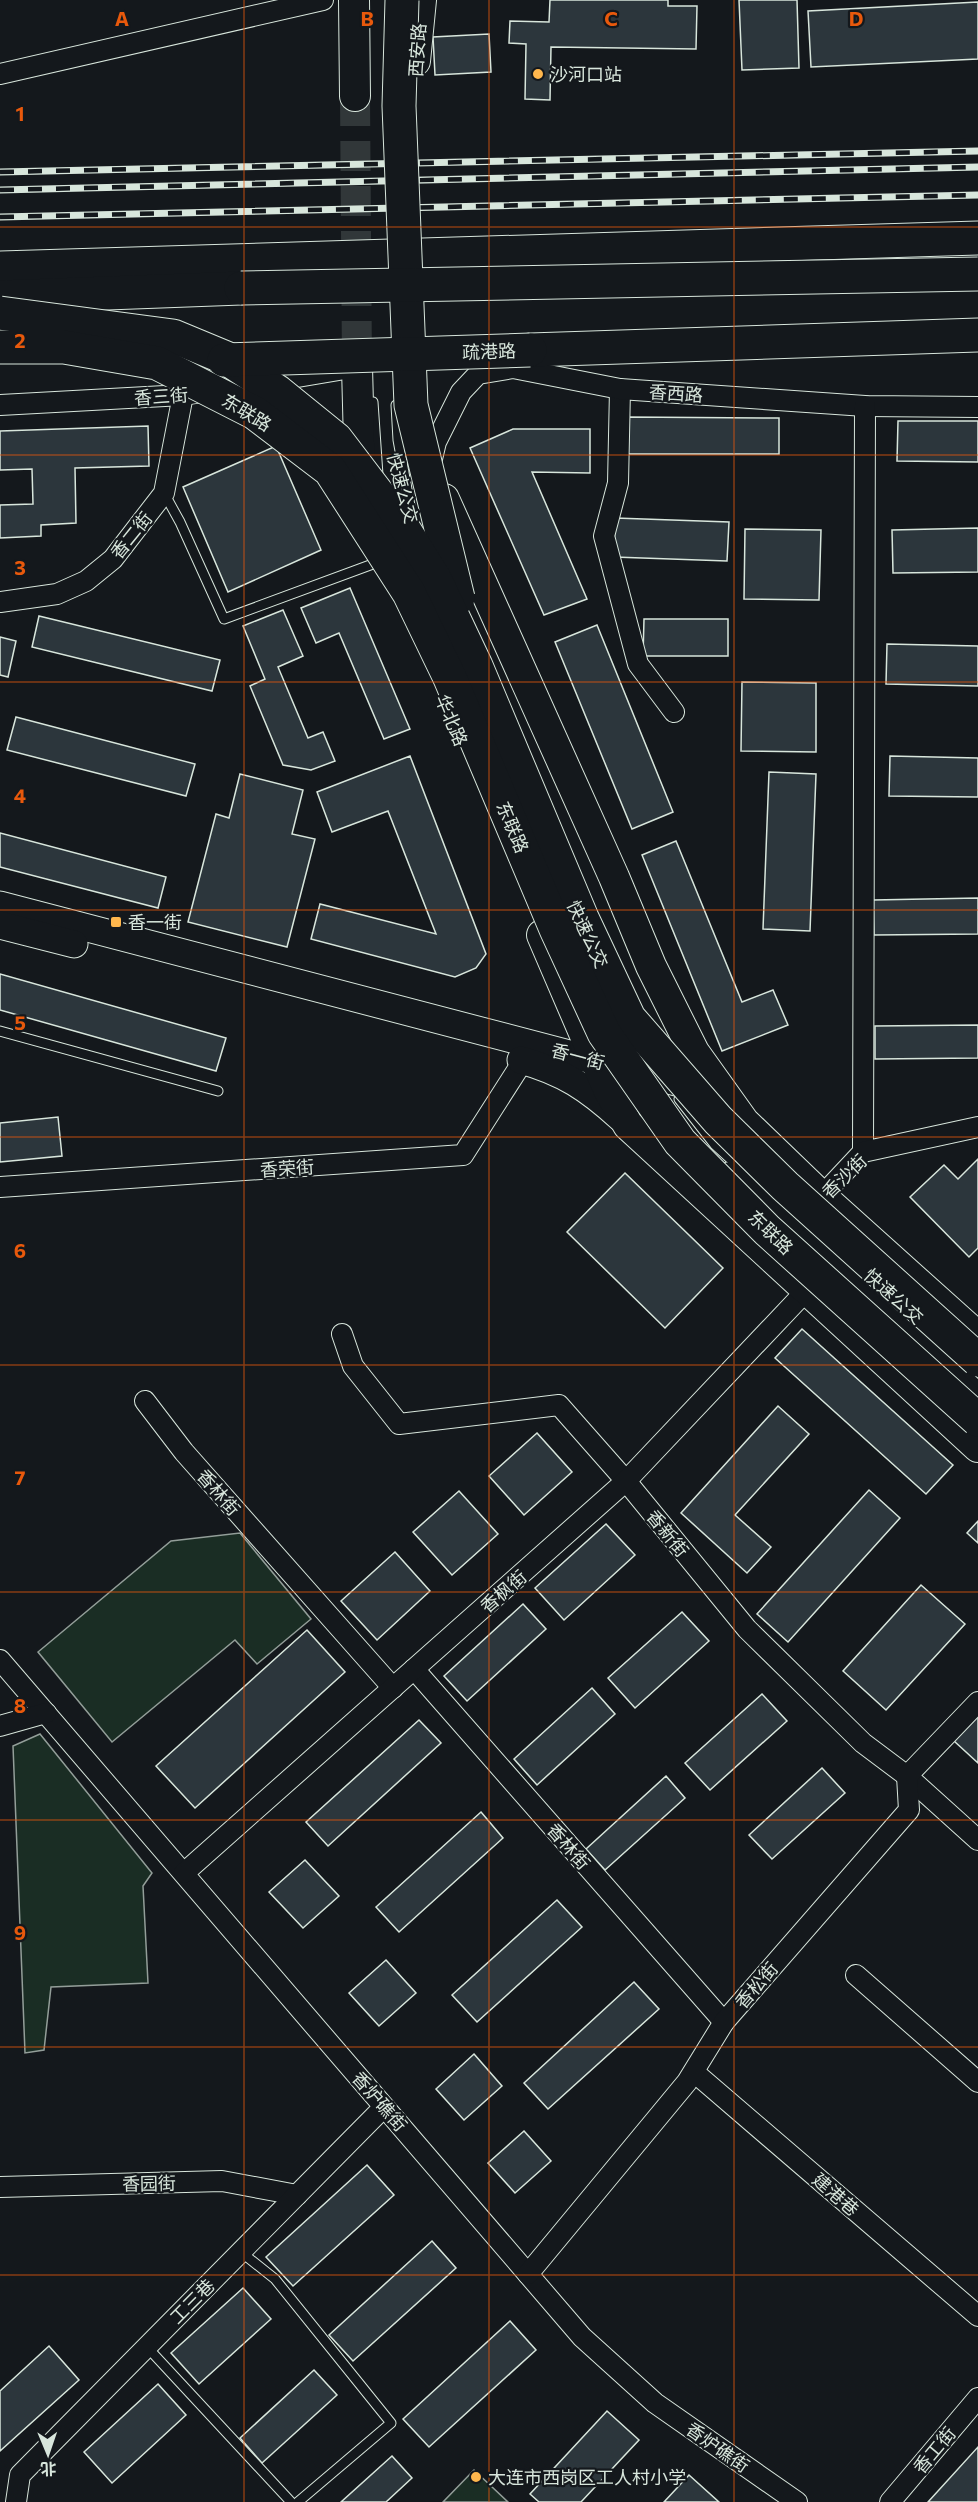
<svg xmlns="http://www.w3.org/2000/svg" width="978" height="2502" font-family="Commissioner,'Noto Sans SC',sans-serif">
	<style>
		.green { fill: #1a2d24; stroke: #939e99; stroke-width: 1.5 }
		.building { fill: #2c363c; stroke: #d8e6dc; stroke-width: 1.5 }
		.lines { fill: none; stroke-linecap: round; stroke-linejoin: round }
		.primary-tunnel { stroke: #313739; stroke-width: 30; stroke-dasharray: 30 15; stroke-linecap: butt }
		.lane-casing { stroke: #d8e6dc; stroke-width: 11 }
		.street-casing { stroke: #d8e6dc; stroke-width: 22 }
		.secondary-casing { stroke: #d8e6dc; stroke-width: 29 }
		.primary-casing { stroke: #d8e6dc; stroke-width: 32 }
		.highway-casing { stroke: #d8e6dc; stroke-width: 35 }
		.lane { stroke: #14181c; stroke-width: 9 }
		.street { stroke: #14181c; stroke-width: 20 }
		.secondary { stroke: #14181c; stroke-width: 27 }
		.primary { stroke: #14181c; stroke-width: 30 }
		.highway { stroke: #14181c; stroke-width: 33 }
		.rail-casing { stroke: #d8e6dc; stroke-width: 7 }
		.rail { stroke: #14181c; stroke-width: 4.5; stroke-dasharray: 14; stroke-linecap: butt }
		.highway-bridge-casing { stroke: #d8e6dc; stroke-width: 35; stroke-linecap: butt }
		.highway-bridge { stroke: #14181c; stroke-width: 33 }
		.grid { fill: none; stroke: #e8590c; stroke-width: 1.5; stroke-opacity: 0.55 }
		.poi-dot { fill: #ffb74d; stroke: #14181c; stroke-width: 2 }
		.labels { text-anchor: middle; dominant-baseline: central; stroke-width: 4.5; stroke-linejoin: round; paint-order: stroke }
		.street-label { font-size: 18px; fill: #d8e6dc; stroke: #14181c }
		.poi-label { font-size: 18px; fill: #d8e6dc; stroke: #14181c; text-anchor: start }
		.grid-label { font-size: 20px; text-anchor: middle; font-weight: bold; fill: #e8590c; stroke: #14181c; stroke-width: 4.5; stroke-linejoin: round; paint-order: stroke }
	</style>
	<rect width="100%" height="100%" fill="#14181c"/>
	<g class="green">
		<path d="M240 1533 311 1619 257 1664 235 1640 112 1742 38 1652 171 1541Z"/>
		<path d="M40 1734 152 1873 143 1886 148 1983 51 1987 44 2050 25 2053 13 1746Z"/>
		<path d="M474 2470 508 2502H443Z"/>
	</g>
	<g class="building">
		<path d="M550 0H668V6H697L696 49 551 47 550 100 525 99 526 44 509 43 510 21 549 22Z"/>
		<path d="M739 0H797L799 68 742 70Z"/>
		<path d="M978 2V59L811 67 808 11Z"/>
		<path d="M489 34 491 72 435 75 433 37Z"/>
		<path d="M625 417 779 418V454H625Z"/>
		<path d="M898 421H978V462L897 461Z"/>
		<path d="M148 426 149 466 75 468 76 523 41 525V536L0 538V505L33 504 32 469 0 470V431Z"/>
		<path d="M513 429H590V473L532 472 587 599 544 615 470 448Z"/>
		<path d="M276 446 321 550 228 592 183 487Z"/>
		<path d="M615 518 729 522 727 561 614 557Z"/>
		<path d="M978 528V572L893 573 892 530Z"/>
		<path d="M745 529 821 530 819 600 744 599Z"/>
		<path d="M350 588 410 729 384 739 339 633 316 643 301 608Z"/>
		<path d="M283 610 303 656 278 667 308 738 323 732 335 761 311 770 283 765 250 686 265 679 243 626Z"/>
		<path d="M39 616 220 660 212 691 32 647Z"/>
		<path d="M644 619H728V656H643Z"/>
		<path d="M597 625 673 812 632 829 555 642Z"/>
		<path d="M0 637 16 641 8 677 0 675Z"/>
		<path d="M887 644 978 646V686L886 684Z"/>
		<path d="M742 682 816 683V752L741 751Z"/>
		<path d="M16 717 195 764 186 796 7 750Z"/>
		<path d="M410 756 486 954 476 968 455 977 311 939 320 904 436 934 388 811 332 832 317 792Z"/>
		<path d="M890 756 978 758V797L889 796Z"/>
		<path d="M769 772 816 774 810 931 763 929Z"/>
		<path d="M240 774 303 790 292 834 315 839 287 947 188 922 216 814 229 818Z"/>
		<path d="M0 833 166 877 158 908 0 867Z"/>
		<path d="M676 841 742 1002 773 990 788 1025 722 1051 642 855Z"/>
		<path d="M978 898V934L874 935 873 900Z"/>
		<path d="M0 974 226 1038 216 1071 0 1010Z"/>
		<path d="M978 1025V1058L875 1059V1026Z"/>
		<path d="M58 1117 62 1156 0 1162V1123Z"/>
		<path d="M978 1159V1248L969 1257 910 1197 944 1165 958 1179Z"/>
		<path d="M625 1173 723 1268 665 1328 567 1232Z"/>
		<path d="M802 1329 953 1465 926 1494 775 1358Z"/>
		<path d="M778 1406 809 1434 735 1515 771 1547 747 1573 681 1513Z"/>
		<path d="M537 1433 572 1472 524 1515 489 1476Z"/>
		<path d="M869 1490 900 1518 788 1642 757 1614Z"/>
		<path d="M459 1491 498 1534 452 1575 413 1532Z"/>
		<path d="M978 1521V1543L967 1533Z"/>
		<path d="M606 1524 635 1555 564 1620 535 1588Z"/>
		<path d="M395 1552 430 1591 377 1640 341 1601Z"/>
		<path d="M921 1585 965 1624 886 1710 843 1671Z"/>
		<path d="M523 1604 546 1629 467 1701 444 1676Z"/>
		<path d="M682 1612 709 1641 635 1708 608 1678Z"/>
		<path d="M307 1630 345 1672 195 1808 156 1766Z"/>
		<path d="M592 1688 615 1714 537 1785 514 1759Z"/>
		<path d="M762 1694 787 1721 710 1790 685 1763Z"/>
		<path d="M978 1714V1763L954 1741Z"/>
		<path d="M419 1720 441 1743 328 1846 306 1822Z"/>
		<path d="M822 1768 845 1793 772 1859 749 1835Z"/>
		<path d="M666 1776 685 1798 605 1870 586 1849Z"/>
		<path d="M481 1812 503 1838 399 1932 376 1907Z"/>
		<path d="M305 1860 339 1896 303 1928 269 1892Z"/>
		<path d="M557 1900 582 1927 477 2022 452 1995Z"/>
		<path d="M386 1960 416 1993 379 2026 349 1993Z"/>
		<path d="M634 1982 659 2009 548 2109 524 2083Z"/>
		<path d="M474 2054 502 2086 464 2120 436 2089Z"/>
		<path d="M524 2131 551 2161 515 2193 488 2163Z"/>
		<path d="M367 2165 394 2195 293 2286 266 2257Z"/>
		<path d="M432 2241 456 2268 353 2361 329 2335Z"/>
		<path d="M243 2288 271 2319 199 2384 171 2353Z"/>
		<path d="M510 2321 536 2350 429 2447 403 2419Z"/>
		<path d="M49 2346 79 2380 0 2451V2391Z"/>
		<path d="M314 2370 337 2395 262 2463 240 2438Z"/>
		<path d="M158 2384 186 2415 112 2483 84 2452Z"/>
		<path d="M607 2411 639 2440 581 2502H539L530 2494Z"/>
		<path d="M978 2447V2502H928Z"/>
		<path d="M392 2456 412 2478 386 2502H341Z"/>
		<path d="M689 2475 719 2502H664Z"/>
	</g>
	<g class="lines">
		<path class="primary-tunnel" d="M355 96 357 367"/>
		<g class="lane-casing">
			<g id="lane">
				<path d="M373 402 378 475"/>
				<path d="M396 405 398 440 413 522"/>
				<path d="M164 493 180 522 224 619 381 561"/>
				<path d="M0 1031 218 1091"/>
				<path d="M679 1099 715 1145 978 1385"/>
				<path d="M727 1167 978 1394"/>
				<path d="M241 2252 275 2279 391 2423 298 2502"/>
				<path d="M147 2347 291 2502"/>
			</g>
		</g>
		<g class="street-casing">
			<g id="street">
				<path d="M0 74 323 0"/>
				<path d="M262 383 345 369"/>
				<path d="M620 389 618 483 604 536 638 664 674 712"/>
				<path d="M0 405 183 395 209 391"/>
				<path d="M431 463 436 442 461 392 478 374 513 368 620 389 865 406 978 407"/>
				<path d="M0 602 57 594 86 581 113 559 164 493 183 395"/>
				<path d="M863 1152 865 406"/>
				<path d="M0 1187 463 1155 523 1061"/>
				<path d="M773 1248 863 1152 978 1127"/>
				<path d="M342 1334 353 1366 399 1424 559 1405 626 1481 747 1629 863 1743 907 1776 978 1840"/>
				<path d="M145 1401 184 1452 393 1688"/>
				<path d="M0 1660 582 2337 655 2403 797 2502"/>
				<path d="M414 1669 724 2022"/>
				<path d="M0 1726 46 1713"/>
				<path d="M184 1873 626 1481 806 1291"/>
				<path d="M856 1975 978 2082"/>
				<path d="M694 2072 978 2316"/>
				<path d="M0 2187 222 2181 297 2195"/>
				<path d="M528 2274 687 2082 724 2022 909 1810 907 1776 978 1702"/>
				<path d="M16 2502 20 2475 384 2107"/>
				<path d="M890 2502 978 2398"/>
			</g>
		</g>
		<g class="secondary-casing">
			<g id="secondary">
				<path d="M0 905 695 1087"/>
				<path d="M0 925 74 944"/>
				<path d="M521 1060C564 1072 588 1088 621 1118"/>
			</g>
		</g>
		<g class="primary-casing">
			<g id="primary">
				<path d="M354 0 355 96"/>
				<path d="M415 61 421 0"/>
				<path d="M357 367 360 481"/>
				<path d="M444 499 614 877 651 966 694 1052 744 1122 822 1197 978 1337"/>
				<path d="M542 935 609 1091 628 1125 978 1447"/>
			</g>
		</g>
		<g class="highway-casing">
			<g id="highway">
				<path d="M0 268 978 238"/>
				<path d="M0 297 241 288"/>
				<path d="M530 350 978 335"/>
			</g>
		</g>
		<use href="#lane" class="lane"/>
		<use href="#street" class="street"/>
		<use href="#secondary" class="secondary"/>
		<use href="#primary" class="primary"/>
		<use href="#highway" class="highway"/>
		<g class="rail-casing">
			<g id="rail">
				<path d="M0 172 978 151"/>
				<path d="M0 190 978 167"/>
				<path d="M0 217 978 195"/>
			</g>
		</g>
		<use href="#rail" class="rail"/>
		<g class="highway-bridge-casing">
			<g id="highway-bridge">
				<path d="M402 0 399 106 411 405 458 598"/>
				<path d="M241 288 978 274"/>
				<path d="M0 313 173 336 226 358 278 392 336 439 400 523 435 579 476 666 582 918 629 1018 718 1120 785 1186 978 1360"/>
				<path d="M0 347H64L157 363 255 413 330 470 409 593 450 678 556 929 604 1033 680 1142 767 1230 978 1420"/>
				<path d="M224 360 530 350"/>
			</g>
		</g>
		<use href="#highway-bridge" class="highway-bridge"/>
	</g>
	<path class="grid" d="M244 0V2502M489 0V2502M734 0V2502M0 227H978M0 455H978M0 682H978M0 910H978M0 1137H978M0 1365H978M0 1592H978M0 1820H978M0 2047H978M0 2275H978"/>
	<g class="poi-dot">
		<circle cx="538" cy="74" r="6"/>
		<rect x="110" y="916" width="12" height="12" rx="3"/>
		<circle cx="476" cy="2477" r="6"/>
	</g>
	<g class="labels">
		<g class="street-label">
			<text transform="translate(417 50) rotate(-86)">西安路</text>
			<text transform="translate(489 351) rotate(-2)">疏港路</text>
			<text transform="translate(676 393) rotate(4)">香西路</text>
			<text transform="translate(161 396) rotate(-4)">香三街</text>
			<text transform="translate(247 412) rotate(31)">东联路</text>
			<text transform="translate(403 488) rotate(75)">快速公交</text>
			<text transform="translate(131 535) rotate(-51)">香二街</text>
			<text transform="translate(452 720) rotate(67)">华北路</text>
			<text transform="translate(513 827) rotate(67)">东联路</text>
			<text transform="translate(588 934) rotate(65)">快速公交</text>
			<text transform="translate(578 1056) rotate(15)">香一街</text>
			<text transform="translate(287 1168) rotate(-4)">香荣街</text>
			<text transform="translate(844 1176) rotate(-44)">香沙街</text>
			<text transform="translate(771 1232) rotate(44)">东联路</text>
			<text transform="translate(894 1296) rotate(42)">快速公交</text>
			<text transform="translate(219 1492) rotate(49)">香林街</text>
			<text transform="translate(668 1533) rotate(51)">香新街</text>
			<text transform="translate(503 1591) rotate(-41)">香枫街</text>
			<text transform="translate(569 1846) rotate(49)">香林街</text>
			<text transform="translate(756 1985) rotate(-49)">香松街</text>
			<text transform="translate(380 2101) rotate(49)">香炉礁街</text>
			<text transform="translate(149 2183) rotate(-1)">香园街</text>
			<text transform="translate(836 2194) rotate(41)">建港巷</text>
			<text transform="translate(192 2301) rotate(-45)">工三巷</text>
			<text transform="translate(718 2447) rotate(35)">香炉礁街</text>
			<text transform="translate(934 2450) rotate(-50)">香工街</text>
		</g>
		<g class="poi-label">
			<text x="550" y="74">沙河口站</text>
			<text x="128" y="922">香一街</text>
			<text x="488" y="2477">大连市西岗区工人村小学</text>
		</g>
	</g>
	<g class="grid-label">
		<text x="122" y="26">A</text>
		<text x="367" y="26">B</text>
		<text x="611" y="26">C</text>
		<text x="856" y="26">D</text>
		<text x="20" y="121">1</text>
		<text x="20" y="348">2</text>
		<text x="20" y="575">3</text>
		<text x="20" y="803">4</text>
		<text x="20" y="1030">5</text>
		<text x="20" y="1258">6</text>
		<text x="20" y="1485">7</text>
		<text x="20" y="1713">8</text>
		<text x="20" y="1940">9</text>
	</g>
	<g transform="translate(48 2454) rotate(178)" stroke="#14181c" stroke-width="4.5" paint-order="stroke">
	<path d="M0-4.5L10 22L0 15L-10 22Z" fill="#d8e6dc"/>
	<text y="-9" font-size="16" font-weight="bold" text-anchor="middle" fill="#d8e6dc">北</text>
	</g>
</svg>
